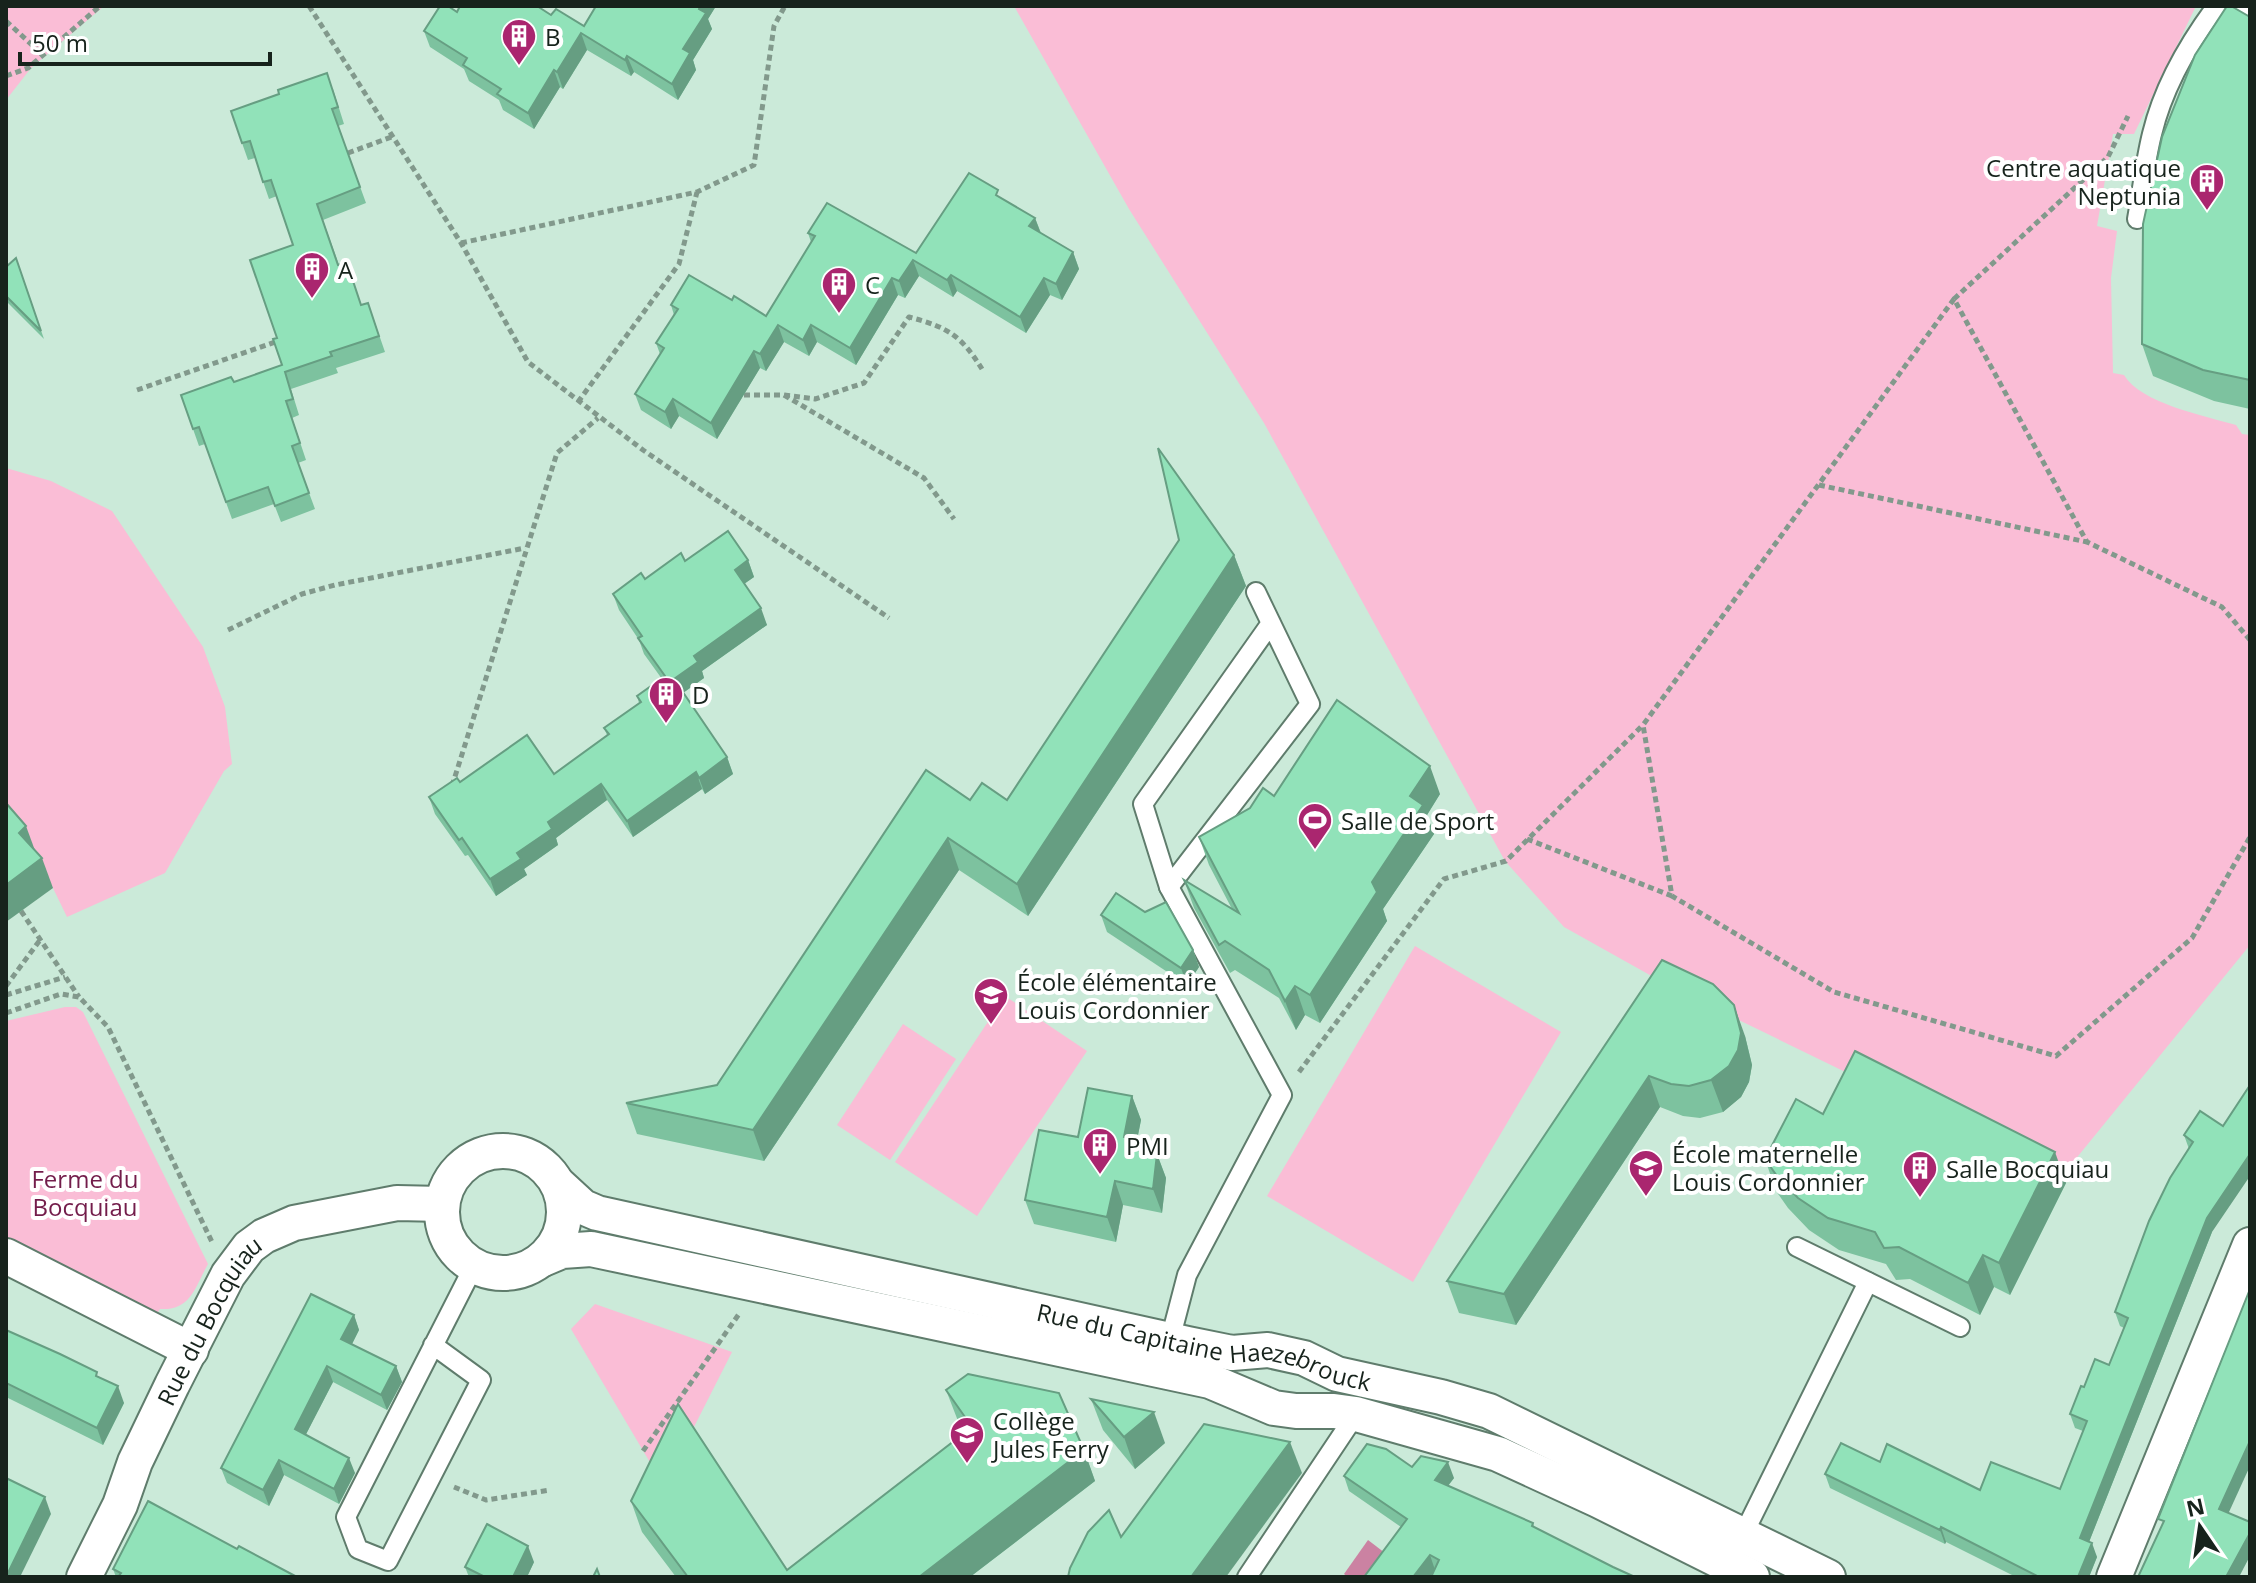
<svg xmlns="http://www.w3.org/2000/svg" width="2256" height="1583" font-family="'Open Sans',sans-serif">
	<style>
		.green { fill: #fabdd6 }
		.water { fill: #cb82a2 }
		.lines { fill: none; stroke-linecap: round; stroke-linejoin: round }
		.lane-casing { stroke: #5f7c6c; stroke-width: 22 }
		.street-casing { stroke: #5f7c6c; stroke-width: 38 }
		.path { stroke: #82998c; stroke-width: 5; stroke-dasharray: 6 4; stroke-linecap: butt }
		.lane { stroke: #fff; stroke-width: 18 }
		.street { stroke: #fff; stroke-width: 34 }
		.wall { fill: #7dc29f }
		.shaded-wall { fill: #669e82 }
		.building { fill: #91e2b9; stroke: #669e82; stroke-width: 2 }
		.labels { text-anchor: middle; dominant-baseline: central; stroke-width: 8; stroke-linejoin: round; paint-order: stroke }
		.poi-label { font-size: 24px; fill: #17231c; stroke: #fff; text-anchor: start }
		.park-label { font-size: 24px; fill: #731d4b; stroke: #fff }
		.street-label { font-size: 24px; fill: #17231c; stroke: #fff }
	</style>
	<rect width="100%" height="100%" fill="#cbead9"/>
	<g class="green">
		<path d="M6 6H104L31 68 6 100Z"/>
		<path d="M1014 6H2196L2134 134H2113L2097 226 2117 231 2111 278 2113 373 2124 375C2140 403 2205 416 2236 425L2242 434 2250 435V945L2061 1177 1673 988 1564 927 1505 861 1264 423 1129 209Z"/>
		<path d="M6 468 51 481 112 511 203 647 225 707 232 764 224 771 165 873 67 917 53 888 6 820Z"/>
		<path d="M1415 946 1561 1032 1413 1282 1267 1196Z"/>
		<path d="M1005 996 1087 1051 977 1216 895 1162Z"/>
		<path d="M65 1007H76L83 1012 208 1264C195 1287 191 1311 160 1309L156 1315 6 1242V1021Z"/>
		<path d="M903 1024 956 1059 890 1160 837 1125Z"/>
		<path d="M595 1304 732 1352 664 1486 571 1329Z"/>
	</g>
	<path class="water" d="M1368 1540 1385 1553 1368 1577H1348L1344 1574Z"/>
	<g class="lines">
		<g class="lane-casing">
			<g id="lane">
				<path d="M2137 219C2142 191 2145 162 2152 134 2163 88 2187 46 2215 8L2250 16"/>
				<path d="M1256 592 1310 704 1169 887 1143 804 1271 623"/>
				<path d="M1169 887 1282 1095 1187 1275 1170 1340"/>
				<path d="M1797 1247 1960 1327"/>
				<path d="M433 1345 481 1380 388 1561 358 1549 346 1517 474 1266"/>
				<path d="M1743 1535 1868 1282"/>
				<path d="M1247 1577 1356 1414"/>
			</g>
		</g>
		<g class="street-casing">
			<g id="street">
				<circle cx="503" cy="1212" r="61"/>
				<path id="s1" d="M558 1184 583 1207 597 1213 1188 1344 1232 1353 1268 1350 1304 1358 1337 1374 1441 1397 1489 1411 1828 1577"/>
				<path d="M6 1256 191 1350"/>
				<path d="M543 1259 562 1251 591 1249 1210 1381 1274 1408 1296 1411H1334L1356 1414 1498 1454 1598 1500 1752 1577"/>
				<path id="s2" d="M84 1577 120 1505 135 1462 172 1385 228 1275 249 1247 264 1236 294 1223 397 1203 442 1204"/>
				<path d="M2114 1577 2250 1245"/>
			</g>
		</g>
		<g class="path">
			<path d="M309 6 461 243 528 362 643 450 889 618"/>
			<path d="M6 21 43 55"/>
			<path d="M6 76 28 68 100 6"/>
			<path d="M348 153 394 136"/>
			<path d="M461 243 697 192 754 165 774 26 785 6"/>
			<path d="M1954 299 2108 157 2128 116"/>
			<path d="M137 390 278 341"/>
			<path d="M744 395H784L924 478 954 519"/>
			<path d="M784 395 815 399 864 383 909 317C947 327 961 335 982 369"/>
			<path d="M578 402 679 264 697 192"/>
			<path d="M1819 485 2087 542"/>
			<path d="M228 630 302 594 335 585 525 548"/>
			<path d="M2250 640 2222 607 2087 542 1954 299 1643 725 1672 896 1834 992 2056 1056 2192 938 2250 837"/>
			<path d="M452 786 557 453 598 418"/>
			<path d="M1527 839 1672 896"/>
			<path d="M21 911 79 997"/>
			<path d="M6 986 40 940"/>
			<path d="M6 995 65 977"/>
			<path d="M6 1013 61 994 79 997 108 1027 212 1242"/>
			<path d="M1299 1072 1444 879 1506 861 1642 726"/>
			<path d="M643 1451 739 1314"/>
			<path d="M454 1487 486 1500 550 1490"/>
		</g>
		<use href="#lane" class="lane"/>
		<use href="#street" class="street"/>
	</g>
	<g class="wall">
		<path d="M606 6H716L708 19 712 29 693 60 696 70 678 100 634 72 631 76 587 50 563 89 560 87 534 129 503 110 499 100 469 81 464 69 430 47 424 31 457 12 551 15 584 26Z"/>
		<path d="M2250 17V409L2214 401 2153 376 2142 344Z"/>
		<path d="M333 89 344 124 338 126 366 203 323 220 339 265 361 305 368 303 385 352 336 368 338 373 291 389 299 415 292 418 306 460 298 463 315 509 281 522 274 504 232 519 205 444 199 446 181 395 234 382 282 365 277 338 293 245 277 196 269 199 255 158 248 160 242 143 279 94Z"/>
		<path d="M1000 198 1035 218 1041 233 1073 252 1079 269 1062 300 1050 295 1026 333 957 291 953 297 919 276 905 298 898 295 856 365 817 342 809 356 784 342 766 371 760 368 717 439 679 416 671 429 641 410 635 394 660 354 656 343 674 315 671 305 732 300 766 316 811 242 808 233 916 253Z"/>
		<path d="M16 258 44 339 6 301V267Z"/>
		<path d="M1234 555 1246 586 1028 916 959 870 764 1161 637 1134 626 1103 717 1085 970 800H1007Z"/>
		<path d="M748 560 754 577 744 584 767 625 702 671 704 678 683 693 727 757 733 774 705 794 702 789 633 837 607 800 556 838 558 845 524 869 527 875 496 896 468 855 465 856 435 814 429 797 460 782 554 774 607 735 604 728 639 703 637 696 662 679 644 654 639 640 619 610 613 594 685 561Z"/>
		<path d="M1440 794 1427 815 1434 834 1383 909 1387 921 1320 1023 1305 1015 1296 1030 1279 998 1235 970 1230 973 1194 908 1184 880 1232 909 1209 865 1199 837 1274 796Z"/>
		<path d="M1101 915 1193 950 1199 967 1187 985 1107 932Z"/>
		<path d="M1662 960 1745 1036 1752 1065 1749 1082 1741 1097 1723 1112 1700 1118 1683 1116 1660 1107 1516 1325 1459 1313 1447 1281Z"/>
		<path d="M1132 1096 1141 1120 1136 1145 1138 1150 1157 1154 1166 1178 1162 1213 1123 1205 1116 1242 1034 1224 1025 1200 1078 1137Z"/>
		<path d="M2200 1111 2212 1232 2089 1542 2097 1557 2089 1577H2016L1946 1542 1945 1544 1830 1488 1825 1474 1880 1462 1980 1490 2060 1489 2083 1431 2075 1428 2070 1414 2084 1387 2109 1365 2124 1328 2120 1326 2115 1312 2189 1149 2184 1135Z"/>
		<path d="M1823 1114 2066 1183 2010 1295 1994 1287 1980 1315 1910 1279 1896 1280 1886 1264 1839 1250 1809 1230 1788 1208 1776 1191 1765 1159Z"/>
		<path d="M354 1315 359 1330 352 1344 396 1366 402 1382 387 1410 333 1382 306 1434 355 1473 339 1504 284 1475 269 1506 227 1483 221 1468Z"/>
		<path d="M6 1330 99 1377 124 1403 103 1445 6 1397Z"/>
		<path d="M946 1390 1084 1450 1095 1481 970 1577H676L642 1532 631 1501 787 1570 965 1432 958 1421Z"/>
		<path d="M1091 1399 1165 1443 1135 1469 1103 1430Z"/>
		<path d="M1412 1467 1454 1478 1448 1486 1533 1523 1534 1527 1432 1575 1401 1527 1349 1491 1344 1476Z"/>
		<path d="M237 1549 297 1577H116L113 1569Z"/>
		<path d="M534 1562 527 1577H469L465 1567Z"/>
	</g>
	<g class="shaded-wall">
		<path d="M700 6H716L708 19 712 29 693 60 696 70 678 100 672 84 683 49Z"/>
		<path d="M581 33 587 50 563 89 557 72Z"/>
		<path d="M627 56 634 72 631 76 625 60Z"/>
		<path d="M554 70 560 87 534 129 528 113Z"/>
		<path d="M1035 218 1041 234 1029 226Z"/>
		<path d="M1073 252 1079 269 1062 300 1056 284Z"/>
		<path d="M913 260 919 276 905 298 899 281Z"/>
		<path d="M951 275 957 291 953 297 947 280Z"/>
		<path d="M892 278 898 295 856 365 850 348Z"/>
		<path d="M1044 278 1050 295 1026 333 1020 317Z"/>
		<path d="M778 325 784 342 766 371 760 354Z"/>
		<path d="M811 325 817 342 809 356 803 340Z"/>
		<path d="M754 351 760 368 717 439 711 423Z"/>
		<path d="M673 399 679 416 671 429 665 412Z"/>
		<path d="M1234 555 1246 586 1028 916 1017 884Z"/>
		<path d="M748 560 754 577 741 586 735 570Z"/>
		<path d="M761 608 767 625 702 671 704 678 680 695 674 679 694 656Z"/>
		<path d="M727 757 733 774 705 794 699 778Z"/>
		<path d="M1430 766 1440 794 1427 815 1434 834 1383 909 1387 921 1320 1023 1310 995 1372 882 1410 796Z"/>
		<path d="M696 772 702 789 633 837 627 821Z"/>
		<path d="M601 784 607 800 556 838 558 845 524 869 527 875 496 896 490 879 548 822Z"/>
		<path d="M26 826 37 856 19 833Z"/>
		<path d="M948 838 959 870 764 1161 753 1130Z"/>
		<path d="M42 858 53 888 6 922V885Z"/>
		<path d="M1193 950 1199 967 1187 985 1181 968Z"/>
		<path d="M1295 986 1305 1015 1296 1030 1285 1001Z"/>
		<path d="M1734 1005 1745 1036 1752 1065 1749 1082 1741 1097 1723 1112 1711 1080Z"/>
		<path d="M1649 1076 1660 1107 1516 1325 1504 1294Z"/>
		<path d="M1132 1096 1141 1120 1136 1145 1142 1163 1124 1137Z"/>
		<path d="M2055 1152 2066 1183 2010 1295 1999 1263Z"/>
		<path d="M1157 1154 1166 1178 1162 1213 1153 1189Z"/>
		<path d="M2250 1154V1176L2212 1232 2085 1552 2080 1538 2207 1218Z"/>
		<path d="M1115 1181 1123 1205 1116 1242 1107 1217Z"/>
		<path d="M1983 1255 1994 1287 1980 1315 1968 1283Z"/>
		<path d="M354 1315 359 1330 347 1354 341 1339Z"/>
		<path d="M327 1366 333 1382 301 1444 295 1429Z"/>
		<path d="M396 1366 402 1382 387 1410 381 1395Z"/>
		<path d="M118 1386 124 1403 103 1445 97 1428Z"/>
		<path d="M1154 1412 1165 1443 1135 1469 1124 1437Z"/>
		<path d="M2250 1441V1466L2224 1523 2219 1509Z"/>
		<path d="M1290 1442 1302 1473 1226 1577H1191Z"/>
		<path d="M1084 1450 1095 1481 970 1577H919Z"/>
		<path d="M349 1458 355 1473 339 1504 334 1489Z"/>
		<path d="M279 1460 284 1475 269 1506 263 1490Z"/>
		<path d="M1448 1462 1454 1478 1440 1496 1435 1480Z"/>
		<path d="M45 1497 51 1514 20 1577H6Z"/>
		<path d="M1941 1527 1946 1542 1945 1544 1940 1530Z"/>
		<path d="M2250 1533V1556L2239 1577H2226Z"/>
		<path d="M2092 1543 2097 1557 2089 1577H2078Z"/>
		<path d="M528 1546 534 1562 527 1577H513Z"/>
		<path d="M1430 1555 1435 1570 1430 1577H1413Z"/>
	</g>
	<g class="building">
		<path d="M440 6H448L457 12 460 6H537L551 15 556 9 584 26 596 6H700L699 9 706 13 683 49 690 53 672 84 627 56 625 60 581 33 557 72 554 70 528 113 497 94 501 89 463 65 467 58 424 31Z"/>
		<path d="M2227 6H2231L2250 17V380L2203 370 2142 344 2143 224 2162 137 2195 55Z"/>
		<path d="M327 73 338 107 332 109 360 187 317 204 338 265 347 263 361 305 368 303 379 336 330 352 332 356 285 372 293 399 286 401 300 443 292 446 309 493 275 506 268 487 226 502 199 427 193 429 181 395 231 377 234 382 282 365 273 339 277 338 250 260 293 245 271 180 263 182 250 141 242 143 231 111 279 94 278 90Z"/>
		<path d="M969 173 998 190 996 195 1035 218 1029 226 1073 252 1056 284 1044 278 1020 317 951 275 947 280 913 260 899 281 892 278 850 348 811 325 803 340 778 325 760 354 754 351 711 423 673 399 665 412 635 394 664 348 656 343 678 309 671 305 689 275 732 300 734 296 766 316 815 236 808 233 827 203 916 253Z"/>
		<path d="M16 258 41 331 6 296V267Z"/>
		<path d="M1158 448 1234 555 1017 884 948 838 753 1130 626 1103 717 1085 926 770 970 800 982 783 1007 800 1179 540Z"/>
		<path d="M728 531 748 560 735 570 761 608 694 656 698 662 674 679 727 757 699 778 696 772 627 821 601 784 548 822 552 829 517 853 521 859 490 879 462 838 459 840 429 797 457 778 460 782 527 735 554 774 609 734 604 728 641 702 637 696 665 676 638 638 642 636 613 594 641 573 645 579 681 553 685 561Z"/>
		<path d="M1337 700 1430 766 1410 796 1423 805 1372 882 1377 892 1310 995 1295 986 1285 1001 1269 970 1225 941 1219 945 1184 880 1239 913 1199 837 1250 808 1263 788 1274 796Z"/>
		<path d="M6 803 26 826 19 833 42 858 6 885Z"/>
		<path d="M1116 893 1145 912 1166 902 1193 950 1181 968 1101 915Z"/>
		<path d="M1662 960 1713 984 1734 1005 1741 1033 1738 1050 1729 1066 1711 1080 1689 1086 1671 1084 1649 1076 1504 1294 1447 1281Z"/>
		<path d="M1855 1051 2055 1152 1999 1263 1983 1255 1968 1283 1899 1247 1884 1248 1875 1232 1828 1218 1798 1198 1777 1176 1765 1159 1796 1099 1823 1114Z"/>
		<path d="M2250 1085V1154L2207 1218 2080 1538 2092 1543 2078 1577H2039L1941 1527 1940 1530 1825 1474 1841 1443 1880 1462 1887 1444 1980 1490 1991 1462 2060 1489 2087 1421 2070 1414 2081 1386 2084 1387 2095 1359 2109 1365 2128 1318 2115 1312 2149 1221 2170 1178 2193 1142 2184 1135 2200 1111 2223 1126Z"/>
		<path d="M1088 1088 1132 1096 1124 1137 1134 1139 1132 1149 1157 1154 1153 1189 1115 1181 1107 1217 1025 1200 1039 1130 1078 1137Z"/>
		<path d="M2250 1289V1441L2219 1509 2250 1522V1533L2226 1577H2138L2164 1521 2158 1519Z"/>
		<path d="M311 1294 354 1315 341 1339 396 1366 381 1395 327 1366 295 1429 349 1458 334 1489 279 1460 263 1490 221 1468Z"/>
		<path d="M6 1330 60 1354 97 1372 96 1376 118 1386 97 1428 6 1383Z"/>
		<path d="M968 1374 1059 1393 1084 1450 919 1577H688L631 1501 678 1404 787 1570 972 1427 946 1390Z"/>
		<path d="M1091 1399 1154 1412 1124 1437Z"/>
		<path d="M1204 1424 1290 1442 1191 1577H1068L1070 1568 1088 1532 1109 1510 1121 1537Z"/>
		<path d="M1367 1444 1386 1449 1412 1467 1421 1456 1448 1462 1435 1480 1533 1523 1532 1526 1613 1567 1635 1577H1431L1439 1560 1430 1555 1413 1577H1364L1407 1519 1344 1476Z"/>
		<path d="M6 1478 45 1497 6 1577Z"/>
		<path d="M148 1501 237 1549 239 1546 297 1577H118L121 1573 113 1569Z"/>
		<path d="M487 1524 528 1546 513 1577H485L465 1567Z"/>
		<path d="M597 1569 600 1577H593Z"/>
	</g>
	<defs>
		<g id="building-pin" transform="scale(1.8)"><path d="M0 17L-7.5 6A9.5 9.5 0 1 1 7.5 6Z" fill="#aa266f" stroke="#fff"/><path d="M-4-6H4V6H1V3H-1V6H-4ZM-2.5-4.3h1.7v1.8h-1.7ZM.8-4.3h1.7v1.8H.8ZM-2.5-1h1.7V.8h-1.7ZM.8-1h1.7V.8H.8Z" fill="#fff"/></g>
		<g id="stadium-pin" transform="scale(1.8)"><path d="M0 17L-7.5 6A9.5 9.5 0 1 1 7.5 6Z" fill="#aa266f" stroke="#fff"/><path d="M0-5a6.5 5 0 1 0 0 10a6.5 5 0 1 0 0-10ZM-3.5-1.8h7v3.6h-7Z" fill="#fff"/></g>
		<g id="school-pin" transform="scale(1.8)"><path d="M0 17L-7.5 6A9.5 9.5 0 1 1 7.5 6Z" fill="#aa266f" stroke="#fff"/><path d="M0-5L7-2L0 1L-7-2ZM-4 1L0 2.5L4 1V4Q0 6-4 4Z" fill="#fff"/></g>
	</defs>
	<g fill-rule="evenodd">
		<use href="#building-pin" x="519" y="36"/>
		<use href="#building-pin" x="2207" y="181"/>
		<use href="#building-pin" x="312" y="269"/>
		<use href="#building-pin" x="839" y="284"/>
		<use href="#building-pin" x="666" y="694"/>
		<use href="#stadium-pin" x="1315" y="820"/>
		<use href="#school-pin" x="991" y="995"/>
		<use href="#building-pin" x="1100" y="1145"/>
		<use href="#school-pin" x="1646" y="1167"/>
		<use href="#building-pin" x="1920" y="1168"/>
		<use href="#school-pin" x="967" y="1434"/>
	</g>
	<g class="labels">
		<g class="poi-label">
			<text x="545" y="36">B</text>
			<text x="2181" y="167" text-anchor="end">Centre aquatique<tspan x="2181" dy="28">Neptunia</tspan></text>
			<text x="338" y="269">A</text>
			<text x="865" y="284">C</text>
			<text x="692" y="694">D</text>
			<text x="1341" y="820">Salle de Sport</text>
			<text x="1017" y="981">École élémentaire<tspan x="1017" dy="28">Louis Cordonnier</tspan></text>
			<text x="1126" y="1145">PMI</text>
			<text x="1672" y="1153">École maternelle<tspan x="1672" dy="28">Louis Cordonnier</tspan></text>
			<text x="1946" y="1168">Salle Bocquiau</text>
			<text x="993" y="1420">Collège<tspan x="993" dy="28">Jules Ferry</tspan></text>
		</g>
		<g class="park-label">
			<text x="85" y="1178">Ferme du<tspan x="85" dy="28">Bocquiau</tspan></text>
		</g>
		<g class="street-label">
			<text stroke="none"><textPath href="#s2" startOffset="286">Rue du Bocquiau</textPath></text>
			<text stroke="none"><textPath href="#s1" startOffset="672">Rue du Capitaine Haezebrouck</textPath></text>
		</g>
	</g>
	<rect width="2256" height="1583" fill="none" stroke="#17231c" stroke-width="16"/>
	<g transform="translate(2200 1527) rotate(347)" stroke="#ffffff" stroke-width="6" paint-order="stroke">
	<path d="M0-6L14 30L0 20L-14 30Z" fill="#17231c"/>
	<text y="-12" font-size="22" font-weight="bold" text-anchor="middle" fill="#17231c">N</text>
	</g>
	<path d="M20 52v12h250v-12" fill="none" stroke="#17231c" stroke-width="4"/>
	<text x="32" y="52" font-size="24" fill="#17231c" stroke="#ffffff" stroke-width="6" paint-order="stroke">50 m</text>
</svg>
